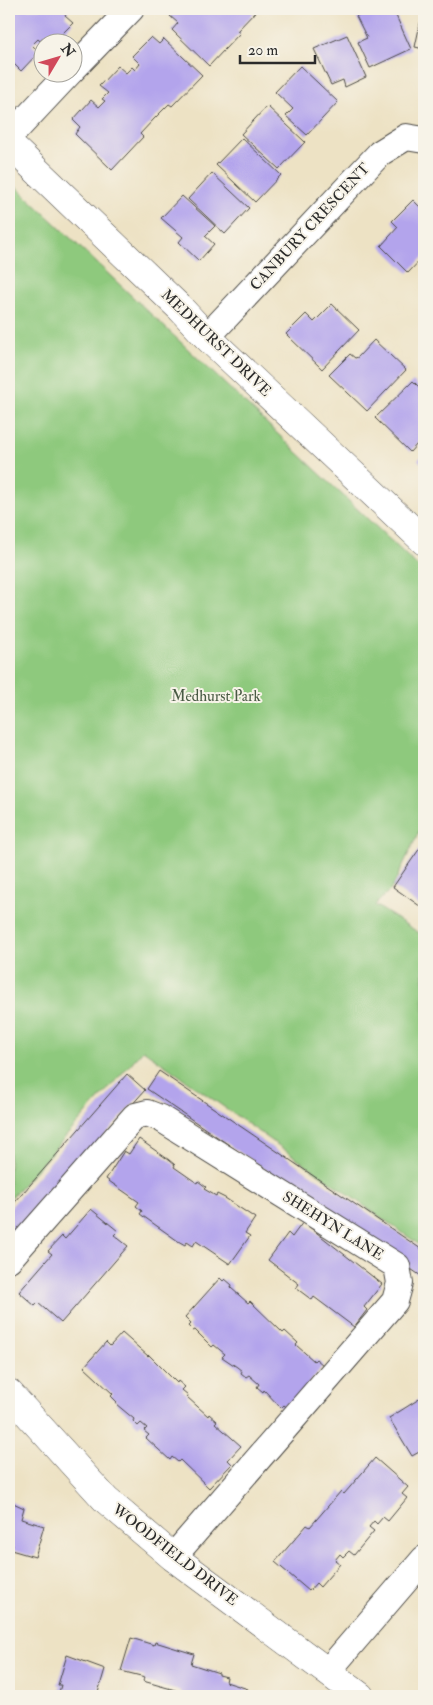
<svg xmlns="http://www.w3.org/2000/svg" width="433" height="1705" font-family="'IM FELL Double Pica',serif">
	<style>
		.green { fill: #8ec97d; stroke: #5c7a54 }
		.building { fill: #b3a4ec }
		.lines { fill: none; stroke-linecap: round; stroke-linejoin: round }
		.street-casing { stroke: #484642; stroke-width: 28 }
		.secondary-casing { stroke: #484642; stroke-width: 29 }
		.street { stroke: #fff; stroke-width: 26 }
		.secondary { stroke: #fff; stroke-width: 28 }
		.labels { text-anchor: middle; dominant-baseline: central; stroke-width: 4; stroke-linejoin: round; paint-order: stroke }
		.street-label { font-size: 15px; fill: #2b2b2b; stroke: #f7f3e8 }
		.park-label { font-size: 15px; fill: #495a44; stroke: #f7f3e8 }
	</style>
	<rect width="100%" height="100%" fill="#f7f3e8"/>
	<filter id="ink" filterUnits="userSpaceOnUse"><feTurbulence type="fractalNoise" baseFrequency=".02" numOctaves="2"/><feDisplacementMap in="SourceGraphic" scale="10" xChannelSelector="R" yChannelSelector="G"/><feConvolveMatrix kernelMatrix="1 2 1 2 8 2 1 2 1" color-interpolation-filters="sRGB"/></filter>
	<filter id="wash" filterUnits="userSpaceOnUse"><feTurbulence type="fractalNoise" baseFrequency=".0096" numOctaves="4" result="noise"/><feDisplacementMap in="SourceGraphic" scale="20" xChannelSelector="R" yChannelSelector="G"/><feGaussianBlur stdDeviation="1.12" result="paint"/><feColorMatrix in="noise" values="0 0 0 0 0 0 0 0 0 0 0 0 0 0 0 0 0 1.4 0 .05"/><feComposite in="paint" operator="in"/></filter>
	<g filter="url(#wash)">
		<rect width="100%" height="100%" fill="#ede2c4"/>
		<path class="green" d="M9 180 424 572V821L392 888 375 905 424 936V1248L143 1050 9 1200Z"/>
		<g id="blocks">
			<g class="building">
				<path d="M9 9H69L65 16 73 23 54 42 46 36 40 41 38 39 32 45 39 52 21 71 14 64 9 70Z"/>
				<path d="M176 9H258L237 31 240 33 209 66 172 30 178 23 170 16Z"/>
				<path d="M372 9H393L411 49 370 68 358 42 367 38 356 16Z"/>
				<path d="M423 10H424V49L415 47Z"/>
				<path d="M347 35 366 77 345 87 343 80 331 85 314 49Z"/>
				<path d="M151 37 159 44 164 39 202 75 172 106 169 104 154 119 140 134 143 137 112 170 75 134 80 127 73 120 91 100 99 107 105 101 102 99 108 93 99 86 118 66 126 73 132 67 135 70 140 64 132 56Z"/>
				<path d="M300 66 338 102 307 135 286 116 293 109 275 92Z"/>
				<path d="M267 106 305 142 279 169 241 134Z"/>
				<path d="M242 138 281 175 255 202 216 165Z"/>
				<path d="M212 173 249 208 225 234 188 199Z"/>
				<path d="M182 196 215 226 205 236 214 244 199 261 179 242 183 237 161 218Z"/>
				<path d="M413 200 424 211V256L408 273 381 246 398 227 392 221Z"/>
				<path d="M332 304 359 330 322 369 286 334 306 314 314 322Z"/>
				<path d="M374 340 406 370 367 411 329 375 350 354 355 358 358 357Z"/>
				<path d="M413 381 424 392V436L410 452 375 418Z"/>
				<path d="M424 454V465L418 460Z"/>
				<path d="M420 848 424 851V909L393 887Z"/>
				<path d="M159 1071 424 1251V1278L147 1089Z"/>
				<path d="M127 1074 145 1090 9 1244V1209Z"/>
				<path d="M139 1139 169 1160 175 1165 174 1167 197 1183 198 1181 206 1187 204 1189 216 1196 217 1194 225 1198 255 1218 245 1233 250 1236 230 1264 196 1241 193 1246 187 1242 185 1245 178 1241 140 1214 142 1211 136 1206 139 1202 106 1179 124 1151 129 1154Z"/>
				<path d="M91 1209 118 1231 114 1235 128 1246 61 1323 38 1303 35 1306 19 1292 52 1254 48 1251 62 1236 65 1239Z"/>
				<path d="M303 1222 382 1284 364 1307 367 1310 354 1327 314 1297 312 1300 296 1288 299 1284 268 1260 288 1233 292 1237Z"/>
				<path d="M220 1278 223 1281 225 1279 232 1285 231 1288 248 1303 250 1301 283 1333 285 1331 298 1343 296 1345 314 1361 316 1359 323 1365 290 1410 284 1405 281 1408 264 1390 263 1392 257 1387 259 1384 249 1375 246 1377 241 1373 242 1371 237 1367 222 1357 225 1354 214 1345 212 1347 195 1330 193 1331 188 1326 191 1323 185 1317Z"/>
				<path d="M122 1333 148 1356 149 1355 177 1383 178 1381 185 1387 182 1390 188 1395 187 1397 208 1416 209 1414 217 1421 215 1423 241 1446 228 1460 232 1464 209 1488 180 1460 178 1462 172 1457 170 1460 146 1438 149 1435 144 1431 147 1428 141 1423 138 1426 133 1421 134 1419 116 1404 117 1402 111 1396 113 1394 84 1367 106 1342 110 1346Z"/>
				<path d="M424 1396V1457L421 1451 412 1456 389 1418Z"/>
				<path d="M375 1458 408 1487 402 1494 407 1498 388 1521 383 1517 377 1524 374 1521 369 1527 374 1531 354 1555 349 1551 343 1557 340 1554 335 1560 340 1564 320 1587 316 1583 309 1591 275 1562 307 1525 310 1527 341 1491 344 1494Z"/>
				<path d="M9 1501 24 1508 21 1519 44 1526 35 1557 11 1550 13 1545 9 1544Z"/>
				<path d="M131 1638 154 1645 155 1642 194 1654 191 1664 219 1673V1675L227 1677 226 1682 248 1689 246 1696H181L182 1692 143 1681 145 1677 121 1671Z"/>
				<path d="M67 1655 105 1669 97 1696H58L61 1685H58Z"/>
			</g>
		</g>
	</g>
	<g filter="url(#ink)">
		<use href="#blocks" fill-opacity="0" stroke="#484642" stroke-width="1"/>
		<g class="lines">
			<g class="street-casing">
				<g id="street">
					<path d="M72 70 131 9"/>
					<path d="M9 137 70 72"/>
					<path d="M207 337 380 153 406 137 424 140"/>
					<path d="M9 1259 135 1116 147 1113 160 1118 397 1266 400 1283 395 1301 173 1557"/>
					<path d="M327 1672 424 1559"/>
				</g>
			</g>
			<g class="secondary-casing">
				<g id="secondary">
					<path d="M9 144 181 309 207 337 424 541"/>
					<path d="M9 1393 106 1500 173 1557 360 1696"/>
				</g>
			</g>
			<use href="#street" class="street"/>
			<use href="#secondary" class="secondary"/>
		</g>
	</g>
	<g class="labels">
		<g class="street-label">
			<text transform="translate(310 227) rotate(-47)">CANBURY CRESCENT</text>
			<text transform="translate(216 343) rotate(44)">MEDHURST DRIVE</text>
			<text transform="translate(333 1226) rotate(32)">SHEHYN LANE</text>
			<text transform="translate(175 1555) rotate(38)">WOODFIELD DRIVE</text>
		</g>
		<g class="park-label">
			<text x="216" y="696">Medhurst Park</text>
		</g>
	</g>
	<rect width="433" height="1705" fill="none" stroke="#f7f3e8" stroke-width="30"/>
	<g transform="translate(58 58) rotate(52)"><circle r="24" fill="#f7f3e8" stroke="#a5a39c"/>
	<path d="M0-4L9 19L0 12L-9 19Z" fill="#d1495b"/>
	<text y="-8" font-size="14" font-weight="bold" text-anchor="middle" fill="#2b2b2b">N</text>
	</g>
	<path d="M240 55v8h75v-8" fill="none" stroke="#2b2b2b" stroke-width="2.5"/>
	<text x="248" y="55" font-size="15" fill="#2b2b2b" stroke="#f7f3e8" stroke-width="4" paint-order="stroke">20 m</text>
</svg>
